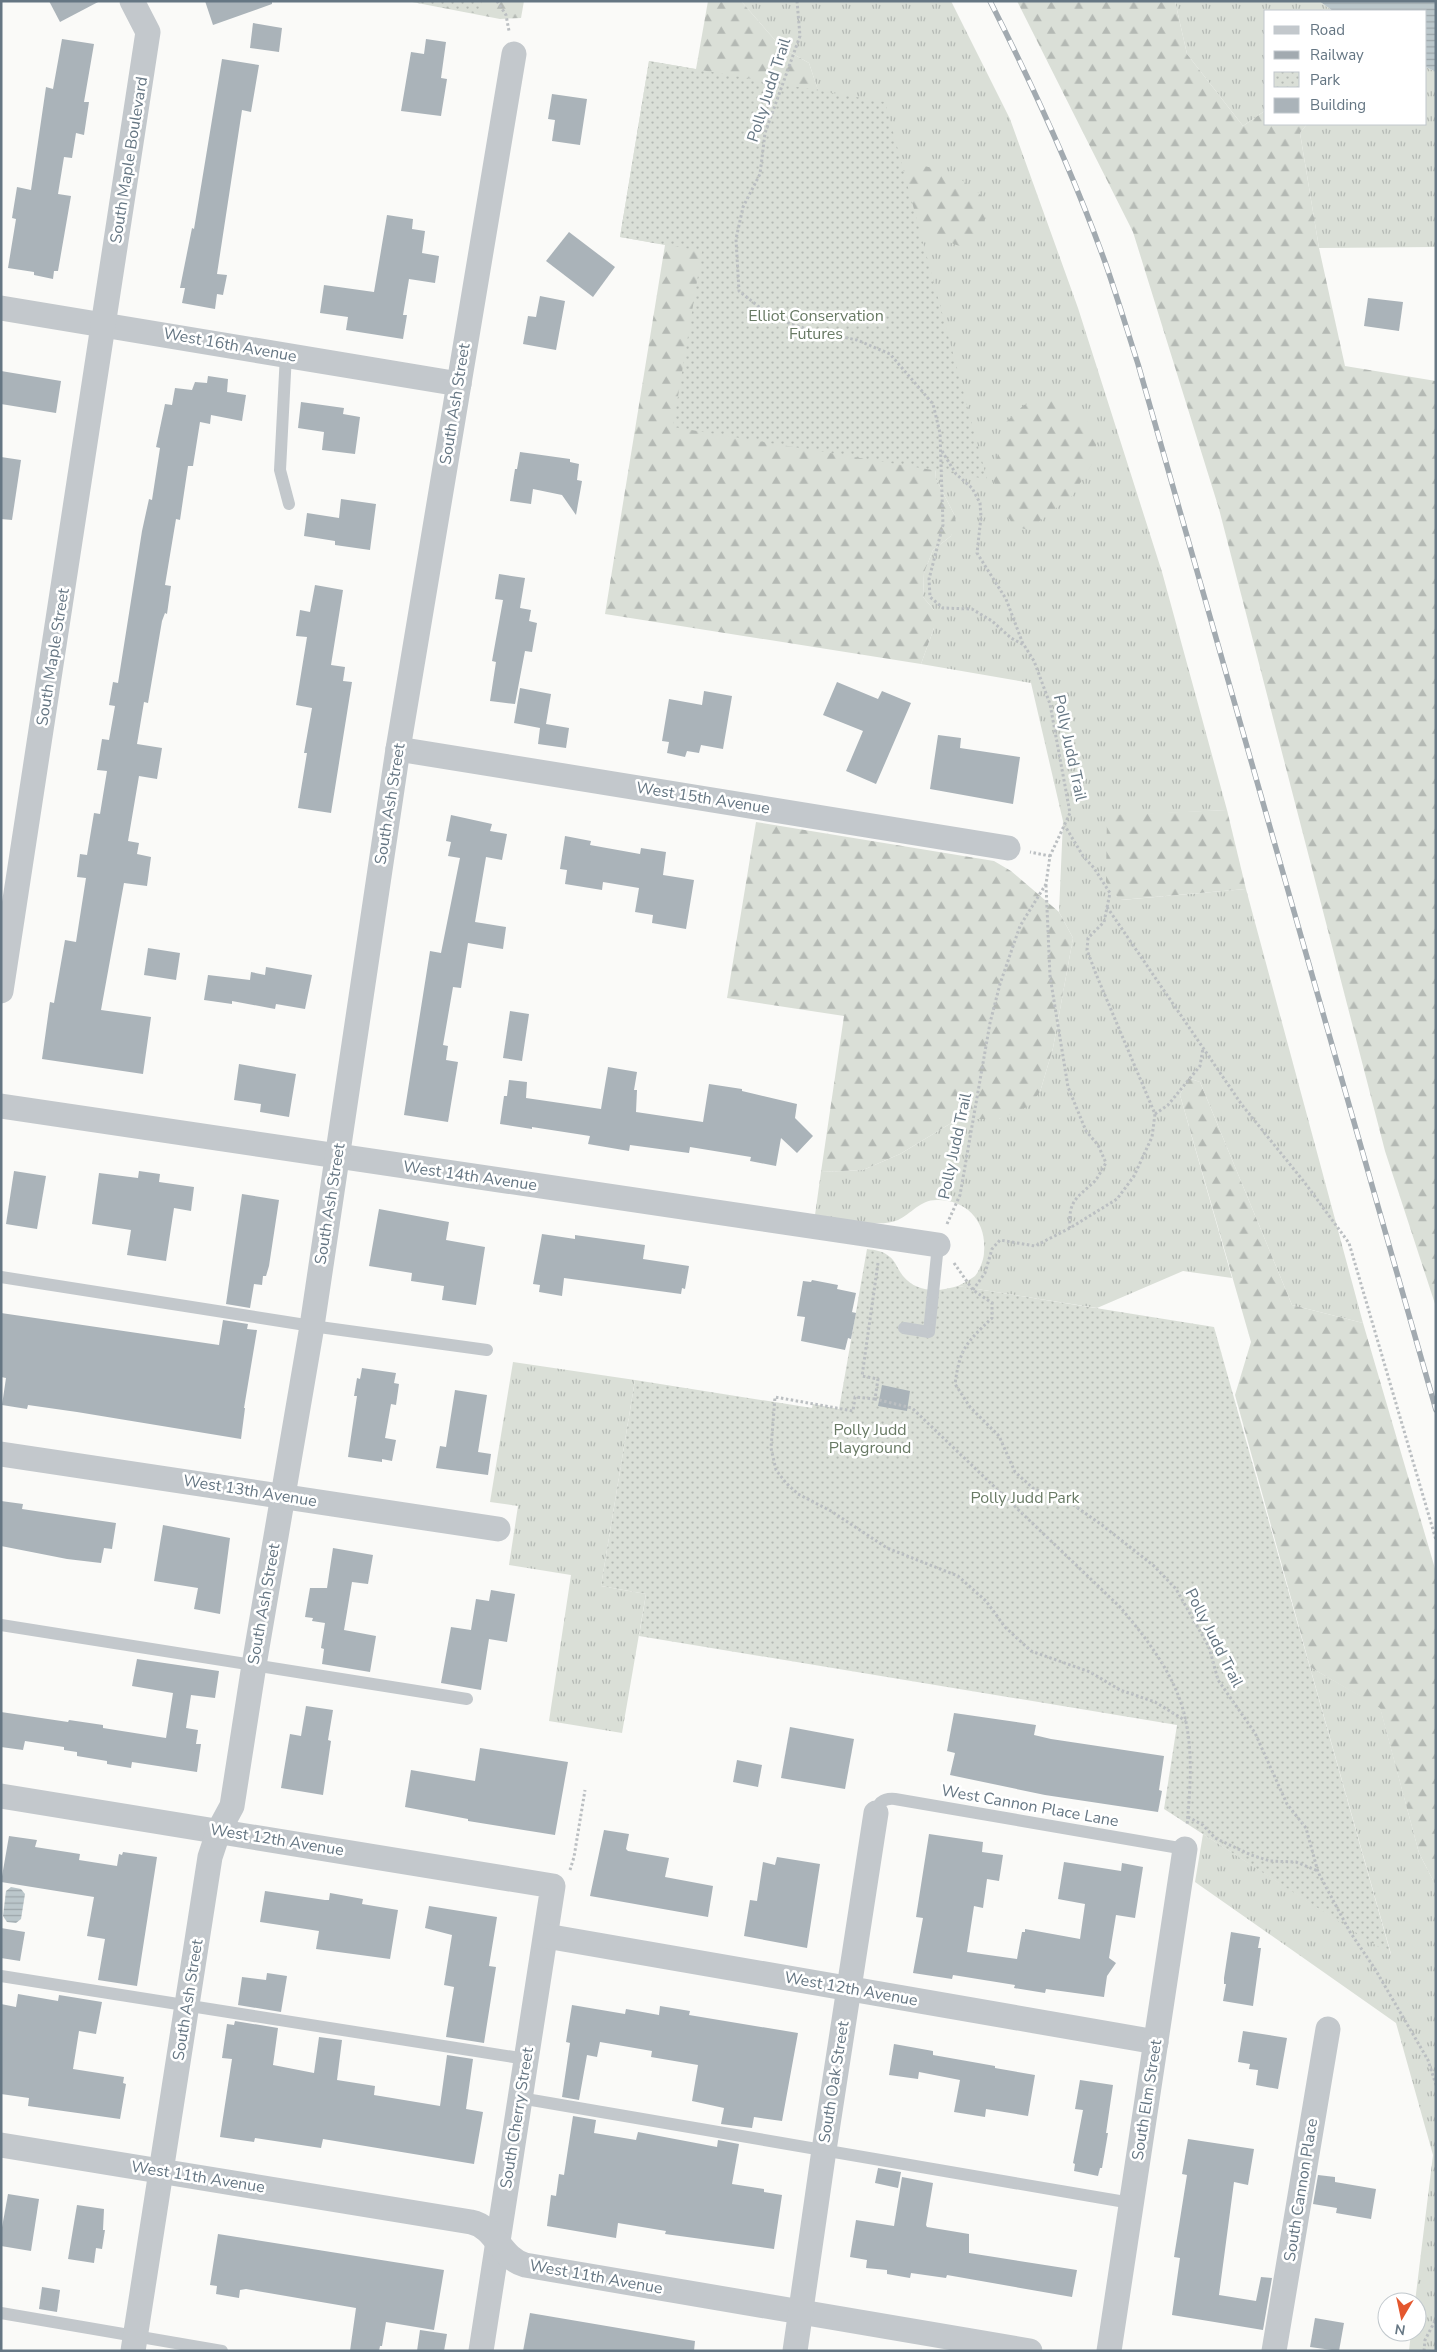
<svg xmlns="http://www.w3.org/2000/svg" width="1437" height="2352" font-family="'Nunito Sans',sans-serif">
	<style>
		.grass { fill: url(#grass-tufts) }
		.forest { fill: url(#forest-firs) }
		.park { fill: url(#park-dots) }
		.water { fill: url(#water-rules) }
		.building { fill: #aab3b9 }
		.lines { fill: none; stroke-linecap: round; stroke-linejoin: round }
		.path { stroke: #bbbfc2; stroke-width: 3; stroke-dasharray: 2.5 2.5; stroke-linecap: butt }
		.lane { stroke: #c3c8cc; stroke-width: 12 }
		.street { stroke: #c3c8cc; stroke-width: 25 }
		.rail-casing { stroke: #a2aab0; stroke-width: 5.5 }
		.rail { stroke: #fff; stroke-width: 4; stroke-dasharray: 11; stroke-linecap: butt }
		.labels { text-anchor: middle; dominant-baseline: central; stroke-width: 5; stroke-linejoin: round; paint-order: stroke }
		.street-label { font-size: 16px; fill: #657683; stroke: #fff }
		.park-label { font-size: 16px; fill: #687a64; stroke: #fff }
	</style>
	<defs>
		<pattern id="grass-tufts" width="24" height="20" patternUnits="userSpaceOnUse" patternTransform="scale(1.25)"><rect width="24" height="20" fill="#dadfd7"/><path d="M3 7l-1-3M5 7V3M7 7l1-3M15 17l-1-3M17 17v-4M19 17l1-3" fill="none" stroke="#b4b9b4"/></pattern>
		<pattern id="forest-firs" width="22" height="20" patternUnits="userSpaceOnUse" patternTransform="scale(1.25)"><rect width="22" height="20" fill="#dadfd7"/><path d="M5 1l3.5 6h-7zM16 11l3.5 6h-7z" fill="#b4b9b4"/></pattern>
		<pattern id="park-dots" width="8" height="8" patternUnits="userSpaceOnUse" patternTransform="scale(1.25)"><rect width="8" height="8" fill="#dadfd7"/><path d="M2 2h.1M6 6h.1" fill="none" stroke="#b4b9b4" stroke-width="1.8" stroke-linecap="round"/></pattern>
		<pattern id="water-rules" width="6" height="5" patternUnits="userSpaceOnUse" patternTransform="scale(1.25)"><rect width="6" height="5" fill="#bbc7cb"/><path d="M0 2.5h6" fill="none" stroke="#9ca6aa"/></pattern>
	</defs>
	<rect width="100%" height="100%" fill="#fafaf8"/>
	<g class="grass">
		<path d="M741 1H951L1010 119 1078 308 1162 572 1227 810 1108 816 1121 900 1246 889 1363 1323 1292 1305 1200 1082 1188 1078 1180 1095 1232 1278 1183 1271 1097 1308 958 1286C963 1283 970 1280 975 1276 980 1270 984 1259 984 1252 987 1223 968 1200 938 1200 921 1199 911 1214 898 1220 878 1229 836 1217 815 1215L821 1172 863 1170 900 1154 958 1119H999L1040 1092 1053 1048 1073 938 1059 912 1063 821 1031 683 921 664 934 628V610L923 597 924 573 933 550 951 536 955 516 936 479 932 433 900 342 809 63 781 47Z"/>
		<path d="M1175 1H1319L1333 11H1266V110L1243 126 1187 54Z"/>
		<path d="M1426 67 1436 72V247L1319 248 1300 133 1307 124H1426Z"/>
		<path d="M513 1362 635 1380 601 1586 646 1594 622 1733 549 1721 571 1575 509 1565 518 1506 490 1502Z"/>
		<path d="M1310 1667 1380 1707 1419 1853 1436 1886V2351H1409L1411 2332H1417V2302H1415L1433 2155 1396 2023 1195 1882 1203 1834 1391 1954Z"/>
	</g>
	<g class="forest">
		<path d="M407 1H524L521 18 500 19Z"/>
		<path d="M708 1H741L781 47 809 63 932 433 936 479 955 516 956 525 951 536 933 550 924 573 923 597 934 610V628L921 664 605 614 665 245 620 237 649 61 696 69Z"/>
		<path d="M1017 1H1175L1187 54 1243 126 1266 110V124H1307L1300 133 1319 248 1345 366 1436 381V1307L1385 1151 1219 509 1133 232Z"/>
		<path d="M914 164C945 169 968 179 988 203L981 235 962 247 903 225 892 177Z"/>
		<path d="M1055 396 1096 428V457L1073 495 1028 530 1015 526 1002 510 993 478 1004 424 1024 405Z"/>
		<path d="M1227 810 1246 889 1120 900 1106 882 1107 815Z"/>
		<path d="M756 822 994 861 1011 871 1059 912 1073 938 1053 1048 1040 1092 1029 1106 999 1119H958L900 1154 863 1170 821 1172 844 1016 727 998Z"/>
		<path d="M1188 1078 1200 1082 1292 1305 1363 1323 1436 1572V1886L1419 1853 1380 1708 1310 1667 1235 1395 1251 1342 1180 1095Z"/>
	</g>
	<g class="park">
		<path d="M410 1H482L479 14Z"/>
		<path d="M649 61 885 102 987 479 673 427 702 251 620 237Z"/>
		<path d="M867 1249C876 1250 883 1251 890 1257 896 1262 898 1270 903 1276 917 1293 939 1292 958 1286L1214 1327 1391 1955 1164 1809 1177 1725 639 1636 646 1594 601 1586 635 1380 812 1408 813 1404 839 1409Z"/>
	</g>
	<g class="water">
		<path d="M1319 1H1436V72L1426 67V11H1333Z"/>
		<path d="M11 1887 21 1889 25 1894 21 1919 16 1923 7 1922 3 1916 6 1891Z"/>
	</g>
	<g class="building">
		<path d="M49 1H100L60 22Z"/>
		<path d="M205 1H272V4L213 25Z"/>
		<path d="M253 23 282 28 279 52 250 48Z"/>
		<path d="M62 39 94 44 84 102H89L84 135 76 133 72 158 64 157 58 194 71 196 58 271H54L53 279 34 275V272L8 268 16 219 12 218 17 187 31 190 46 87 53 89Z"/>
		<path d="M426 39 446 42 441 78 447 79 441 116 401 111 411 52 424 54Z"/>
		<path d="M222 59 259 65 251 112 242 110 217 274 227 275 223 295 217 294 215 309 182 303 185 288H180L192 228 194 229Z"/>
		<path d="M552 94 587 99 580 145 552 141 555 120 548 119Z"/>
		<path d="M387 215 413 219 412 229 425 231 422 253 439 256 435 283 409 279 403 315H407L403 339 346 330 348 317 320 313 324 285 374 292Z"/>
		<path d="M569 232 615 267 593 297 546 261Z"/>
		<path d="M540 296 565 301 556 350 523 344 528 316 536 317Z"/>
		<path d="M1368 298 1403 302 1399 331 1364 326Z"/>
		<path d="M1 371 61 381 56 413 1 404Z"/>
		<path d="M208 376 228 379 227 392 246 395 242 421 211 415 210 424 200 422 193 466H188L180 520 176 519 165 585 171 586 167 614 165 613 162 621 148 703 144 702 137 744 162 748 157 779 139 776 128 841 139 843 137 854 151 857 147 886 124 883 101 1010 151 1017 143 1074 42 1059 50 1002 54 1003 65 940 76 942 86 878 77 877 80 854 87 855 94 813 100 814 107 771 97 770 102 739 109 740 115 706 109 705 113 682 118 683 142 531 149 499 152 500 160 448 156 447 165 404 172 405 175 388 192 390 195 382 207 383Z"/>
		<path d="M301 402 344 408 343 414 360 417 355 454 322 450 324 432 298 428Z"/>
		<path d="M520 452 570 459V462L579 464 577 480 582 481 576 515 562 495 533 489 531 504 510 501 515 469H517Z"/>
		<path d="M1 457 21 460 12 520 1 519Z"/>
		<path d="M341 499 376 504 370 550 335 545V541L304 536 307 513 339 518Z"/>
		<path d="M499 574 525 578 520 608 531 610 529 621 537 623 532 652 525 651 515 704 490 701 496 662 492 661 503 600 495 599Z"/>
		<path d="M315 585 343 590 331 665 345 667 343 681 352 682 331 813 298 808 307 753H304L312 708 296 705 307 637 296 636 300 610 310 612Z"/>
		<path d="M837 682 878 699 882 691 911 703 876 784 846 771 863 731 823 715Z"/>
		<path d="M520 688 551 694 546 724 569 728 566 748 538 744 540 728 514 723Z"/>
		<path d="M704 691 732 696 723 749 701 745 699 753 687 751 685 757 667 753 669 742 662 741 669 699 702 705Z"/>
		<path d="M938 735 961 738 960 748 1020 757 1013 804 930 789Z"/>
		<path d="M451 815 492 824 490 831 507 834 502 860 486 857 475 922 506 927 503 949 468 943 461 988 453 987 443 1045 448 1046 446 1060 458 1062 448 1122 404 1115 430 951 441 953 460 858 448 856 451 842 446 841Z"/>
		<path d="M565 836 591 841 590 845 640 854 641 848 666 852 663 875 694 880 686 929 652 923 653 915 635 912 639 888 603 882 602 890 565 884 567 870 560 869Z"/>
		<path d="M148 948 180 953 176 980 144 975Z"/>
		<path d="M266 967 312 975 305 1009 276 1004 275 1009 232 1001V1004L204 1000 208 975 250 980 251 972 265 975Z"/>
		<path d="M510 1011 529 1014 522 1061 503 1058Z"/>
		<path d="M239 1064 296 1074 289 1117 260 1112 261 1104 234 1100Z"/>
		<path d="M608 1067 637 1072 634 1090H637L636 1112 703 1122 709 1084 742 1089V1091L797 1104 795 1118 813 1136 797 1153 781 1138 776 1166 750 1161 751 1157 690 1147 689 1153 630 1145 629 1151 588 1144 590 1136 532 1127V1129L500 1124 504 1096H507L509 1080 527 1082 526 1098 601 1109Z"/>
		<path d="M14 1171 46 1176 37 1229 6 1224Z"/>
		<path d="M139 1171 160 1174 159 1182 194 1187 191 1211 174 1208 166 1261 127 1255 131 1230 92 1224 99 1173 138 1178Z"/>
		<path d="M242 1194 279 1200 269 1266 266 1276H263L262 1285 254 1284 250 1308 226 1304Z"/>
		<path d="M379 1209 449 1222 446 1240 485 1247 476 1305 442 1300 444 1286 411 1281 412 1273 369 1266Z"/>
		<path d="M542 1234 575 1239V1235L645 1245 643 1259 689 1266 685 1289 682 1288 681 1294 564 1278 562 1296 539 1292 540 1285 533 1284Z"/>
		<path d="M812 1280 838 1285 837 1289 856 1293 852 1312 856 1313 851 1339 848 1338 845 1350 801 1341 805 1317 797 1316 803 1281 811 1282Z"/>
		<path d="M1 1313 219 1345 223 1320 248 1324 247 1329 257 1330 244 1408H245L241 1439 77 1412 28 1405 27 1409 2 1405 6 1378 1 1377Z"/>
		<path d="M362 1368 396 1373 394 1383 399 1384 396 1405 391 1404 385 1438 396 1440 392 1461 382 1459V1462L348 1457 357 1396H354L357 1378 360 1379Z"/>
		<path d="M882 1385 910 1391 907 1411 878 1406Z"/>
		<path d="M455 1390 487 1395 478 1452 491 1454 488 1475 436 1468 440 1446 446 1447Z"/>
		<path d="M1 1501 23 1504 22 1509 116 1523 112 1549 104 1548 101 1563 67 1559 1 1546Z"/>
		<path d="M163 1525 230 1538 220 1614 194 1609 198 1588 154 1581Z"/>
		<path d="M333 1548 373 1555 368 1584 352 1582 344 1630 376 1636 370 1672 322 1664 324 1649 321 1648 325 1623 312 1621 313 1618 305 1617 310 1588H327Z"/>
		<path d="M491 1590 515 1594 507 1642 489 1639 481 1690 441 1683 451 1627 471 1630 476 1599 489 1601Z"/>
		<path d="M137 1659 219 1671 215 1698 191 1695 186 1728 198 1730 196 1744H201L197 1772 132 1762 131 1768 107 1764V1761L77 1756V1752L64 1750V1747L25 1741 23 1750 1 1747V1712L68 1722 69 1720 103 1725V1728L166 1738 173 1693 132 1686Z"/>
		<path d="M306 1706 333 1710 328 1740 331 1741 323 1795 281 1788 290 1734 301 1736Z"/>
		<path d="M954 1713 1036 1725 1034 1735 1051 1739 1164 1756 1159 1790 1162 1791 1158 1812 1045 1795 950 1775 955 1753 947 1751Z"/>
		<path d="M790 1727 854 1739 845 1789 781 1778Z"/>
		<path d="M480 1748 568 1762 555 1835 468 1821V1819L405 1807 411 1770 475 1781Z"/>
		<path d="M737 1760 762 1765 758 1787 733 1782Z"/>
		<path d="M604 1830 629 1834 626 1849 628 1851 669 1858 665 1877 713 1886 708 1917 590 1896Z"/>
		<path d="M929 1834 983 1842 982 1852 1003 1855 999 1881 987 1879 983 1908 974 1906 967 1952 1017 1959 1022 1932H1025V1929L1080 1939 1085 1904 1058 1899 1064 1862 1121 1871 1122 1863 1143 1867 1135 1918 1116 1915 1109 1958 1116 1963 1107 1976 1104 1997 1046 1989 1045 1993 1014 1988 1015 1985 953 1975 952 1979 913 1973 923 1918 916 1917Z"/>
		<path d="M9 1836 37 1840 35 1847 80 1854 79 1860 117 1866 119 1854 122 1855 123 1852 157 1857 137 1986 98 1980 105 1939 87 1936 94 1897 1 1882Z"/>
		<path d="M777 1857 820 1864 807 1948 744 1936 750 1900 757 1901 763 1862 775 1865Z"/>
		<path d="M265 1891 325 1900H329L330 1893 363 1899 362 1904 398 1910 390 1959 316 1949 319 1931 260 1922Z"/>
		<path d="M429 1906 497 1917 489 1966 496 1967 484 2043 446 2037 454 1987 444 1985 452 1935 425 1928Z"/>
		<path d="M1 1928 25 1932 20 1961 1 1958Z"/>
		<path d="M1231 1932 1260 1937 1258 1948H1261L1253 2006 1223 2001 1226 1984H1224V1978Z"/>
		<path d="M267 1973 287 1976 281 2012 238 2005 242 1977 266 1980Z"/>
		<path d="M18 1994 58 2001 59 1995 102 2002 96 2034 79 2031 73 2069 124 2077 123 2083 126 2084 120 2119 28 2106 29 2098 1 2094V2004L16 2007Z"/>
		<path d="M572 2005 625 2014 626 2009 659 2015 660 2006 690 2011 689 2015 798 2033 782 2121 754 2117 752 2128 721 2124 724 2108 692 2101 698 2065 651 2057 652 2051 600 2042 597 2057 587 2055 579 2100 562 2097 570 2043 566 2042Z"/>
		<path d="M235 2021 278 2028 273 2065 314 2073 319 2037 342 2040 337 2080 375 2086 374 2095 440 2106 447 2055 473 2059 466 2109 483 2112 474 2164 323 2139 321 2148 255 2138 254 2142 220 2137 232 2059 222 2058 227 2024 234 2025Z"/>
		<path d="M1243 2031 1287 2038 1278 2089 1256 2085 1258 2070 1249 2069 1250 2064 1238 2062Z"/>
		<path d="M894 2044 933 2051V2055L995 2066V2068L1035 2075 1028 2116 986 2109 985 2117 954 2112 960 2080 919 2072 918 2079 889 2075Z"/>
		<path d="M1080 2080 1113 2085 1106 2133H1108L1102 2168H1100L1098 2176 1074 2171 1075 2164 1073 2163 1083 2110 1075 2109Z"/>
		<path d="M573 2116 596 2120 594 2133 636 2140 638 2132 717 2147 718 2140 739 2144 732 2184 764 2189V2192L782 2195 774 2249 665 2234 666 2231 618 2223 616 2238 547 2226 551 2195 556 2196 559 2174 564 2175Z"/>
		<path d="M1188 2139 1254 2149 1248 2185 1234 2182 1219 2295 1256 2301 1261 2277 1272 2278 1263 2330 1172 2315 1180 2258 1174 2257 1187 2175 1182 2174Z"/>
		<path d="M878 2168 901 2172 898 2188 875 2183Z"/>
		<path d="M1318 2175 1335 2177V2182L1376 2189 1371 2219 1336 2213 1337 2208 1313 2204Z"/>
		<path d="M902 2177 933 2183 926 2225 927 2227 969 2234V2253L1077 2270 1072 2297 947 2275 946 2278 911 2273 910 2278 887 2274V2270L866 2268 867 2260 850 2257 856 2220 894 2226Z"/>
		<path d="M8 2194 39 2199 31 2251 1 2246V2233Z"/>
		<path d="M77 2205 104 2209 103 2230H105L102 2249 96 2248 94 2263 68 2259Z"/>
		<path d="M218 2234 444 2270 434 2330 386 2322 382 2346H380L379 2351H350L356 2308 246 2289 240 2290 239 2298 216 2294 217 2286 210 2285Z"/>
		<path d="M42 2287 60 2290 57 2312 39 2309Z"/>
		<path d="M530 2313 695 2341 694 2351H523Z"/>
		<path d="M1315 2318 1344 2323 1339 2351 1310 2347Z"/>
		<path d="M420 2330 447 2334 444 2351H417Z"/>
	</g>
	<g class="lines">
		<g class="path">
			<path d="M497 1 506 15 509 31"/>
			<path d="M797 1 800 36 765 133 760 174 743 207 736 239 739 291 773 318 813 331 857 340 890 354 933 404 940 433 943 525 929 579 930 597 943 608 972 609 992 621 1011 638 1024 645 1034 661 1050 704 1070 813 1050 856"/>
			<path d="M942 451 956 474 972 488 980 503 981 517 977 553 1006 599 1023 644"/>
			<path d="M1046 885 1050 976 1068 1087 1086 1131 1098 1145 1106 1163C1102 1169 1099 1176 1095 1181 1077 1198 1068 1200 1070 1228"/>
			<path d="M1107 907 1242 1105 1305 1183 1349 1243 1436 1540"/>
			<path d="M1155 1114 1168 1105 1200 1066 1203 1048"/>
			<path d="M947 1224 960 1195 990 1023 1000 984 1020 926 1046 884 1050 856 1030 852"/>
			<path d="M878 1263 862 1376 878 1379 875 1399 912 1408 1120 1607C1148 1640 1178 1679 1186 1722 1193 1756 1190 1792 1187 1826"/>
			<path d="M954 1263 973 1290 992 1303V1318C966 1343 960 1348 955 1384L970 1407 999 1436 1015 1472 1034 1489 1062 1497 1102 1525 1154 1566 1176 1589 1209 1647 1218 1680 1255 1733 1287 1804 1306 1828 1318 1872 1350 1932 1375 1969 1428 2060 1436 2085"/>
			<path d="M973 1290 985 1273 992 1249 1000 1240 1035 1246 1070 1228 1117 1199 1134 1176 1152 1137 1155 1114 1096 974 1087 950 1088 938 1104 922 1110 893 1094 868 1083 856 1065 826"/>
			<path d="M875 1399 855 1397 853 1411 775 1397 771 1448 776 1470 786 1483 798 1494 831 1511 887 1548 958 1576 986 1601 1005 1627 1031 1651 1090 1672 1120 1690 1155 1702 1186 1721"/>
			<path d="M1188 1817 1203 1825 1215 1838 1251 1855 1270 1861 1296 1862 1318 1871"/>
			<path d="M570 1870 574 1857 585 1790"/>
			<path d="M1424 2351 1425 2340 1436 2319"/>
		</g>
		<g class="lane">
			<path d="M286 354 280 470 289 504"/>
			<path d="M1 1277 312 1326 487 1350"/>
			<path d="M904 1328 929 1332 938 1245"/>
			<path d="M1 1625 467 1699"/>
			<path d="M876 1813C878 1802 884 1798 895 1799L1185 1849"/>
			<path d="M1 1976 526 2059"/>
			<path d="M520 2098 1131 2203"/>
			<path d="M1 2313 222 2351"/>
		</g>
		<g class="street">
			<path d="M1 308 459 384"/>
			<path d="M398 749 1008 848"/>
			<path d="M1 991 148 32 132 1"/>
			<path d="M1 1106 938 1245"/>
			<path d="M1 1454 498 1529"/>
			<path d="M1 1796 553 1886 481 2351"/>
			<path d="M546 1936 1156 2042"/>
			<path d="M1 2145 471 2222C496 2227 500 2258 525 2265L1030 2351"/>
			<path d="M133 2351 210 1857 219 1830 232 1806 254 1665 312 1326 398 749 514 54"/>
			<path d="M795 2351 824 2150 876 1813"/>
			<path d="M1109 2351 1185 1849"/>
			<path d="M1274 2351 1328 2029"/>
		</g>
		<g class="rail-casing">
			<path id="rail" d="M990 1C1033 86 1073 173 1105 262 1117 296 1127 330 1138 364L1436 1410"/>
		</g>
		<use href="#rail" class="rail"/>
	</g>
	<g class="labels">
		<g class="street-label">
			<text transform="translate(769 90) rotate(-72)">Polly Judd Trail</text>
			<text transform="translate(129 160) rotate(-81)">South Maple Boulevard</text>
			<text transform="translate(230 345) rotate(10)">West 16th Avenue</text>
			<text transform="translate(455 404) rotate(-81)">South Ash Street</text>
			<text transform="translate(53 657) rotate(-81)">South Maple Street</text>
			<text transform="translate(1070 748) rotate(78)">Polly Judd Trail</text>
			<text transform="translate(703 798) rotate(9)">West 15th Avenue</text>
			<text transform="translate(390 804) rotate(-81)">South Ash Street</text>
			<text transform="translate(955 1146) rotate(-78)">Polly Judd Trail</text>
			<text transform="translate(470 1176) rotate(8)">West 14th Avenue</text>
			<text transform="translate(330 1204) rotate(-81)">South Ash Street</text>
			<text transform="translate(250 1491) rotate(9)">West 13th Avenue</text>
			<text transform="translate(264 1604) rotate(-80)">South Ash Street</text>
			<text transform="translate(1214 1638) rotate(63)">Polly Judd Trail</text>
			<text transform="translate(1030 1806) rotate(10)">West Cannon Place Lane</text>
			<text transform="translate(277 1840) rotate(9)">West 12th Avenue</text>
			<text transform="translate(851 1989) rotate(10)">West 12th Avenue</text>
			<text transform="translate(188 2000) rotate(-81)">South Ash Street</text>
			<text transform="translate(834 2082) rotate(-81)">South Oak Street</text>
			<text transform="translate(1147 2100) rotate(-81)">South Elm Street</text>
			<text transform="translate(517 2118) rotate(-81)">South Cherry Street</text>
			<text transform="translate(198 2177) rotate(9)">West 11th Avenue</text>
			<text transform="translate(1301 2190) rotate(-81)">South Cannon Place</text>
			<text transform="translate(596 2277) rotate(10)">West 11th Avenue</text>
		</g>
		<g class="park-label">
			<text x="816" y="316">Elliot Conservation<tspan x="816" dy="18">Futures</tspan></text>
			<text x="870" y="1430">Polly Judd<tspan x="870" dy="18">Playground</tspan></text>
			<text x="1025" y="1498">Polly Judd Park</text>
		</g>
	</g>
	<rect width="1437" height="2352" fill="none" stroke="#657683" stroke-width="5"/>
	<rect x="1264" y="10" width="162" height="115" fill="#ffffff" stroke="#c1c8cd"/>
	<rect x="1274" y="26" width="25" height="8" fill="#c3c8cc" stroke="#c1c8cd"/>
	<text x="1310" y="35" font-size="15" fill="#657683">Road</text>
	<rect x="1274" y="51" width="25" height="8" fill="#a2aab0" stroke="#c1c8cd"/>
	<text x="1310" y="60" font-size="15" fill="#657683">Railway</text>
	<rect x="1274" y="72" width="25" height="15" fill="url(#park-dots)" stroke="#c1c8cd"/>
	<text x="1310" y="85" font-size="15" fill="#657683">Park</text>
	<rect x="1274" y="98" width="25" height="15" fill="#aab3b9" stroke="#c1c8cd"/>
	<text x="1310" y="110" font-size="15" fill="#657683">Building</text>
	<g transform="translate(1402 2317) rotate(189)"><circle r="24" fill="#ffffff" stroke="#c1c8cd"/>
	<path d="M0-4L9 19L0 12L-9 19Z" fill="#e4572e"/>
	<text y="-8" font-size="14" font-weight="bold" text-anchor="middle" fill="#657683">N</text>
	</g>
</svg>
